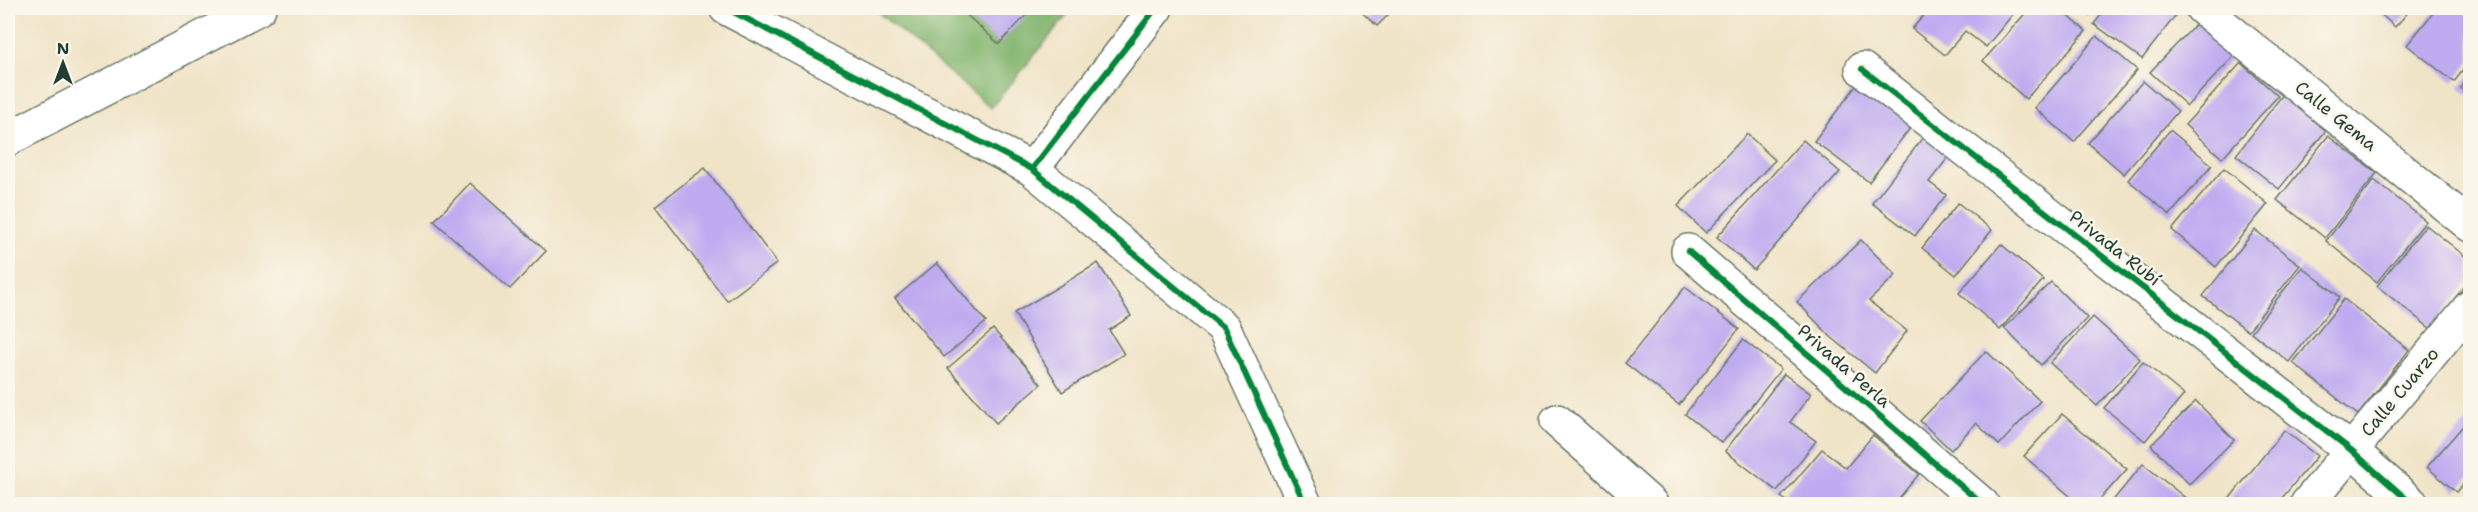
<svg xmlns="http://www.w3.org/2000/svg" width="2478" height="512" viewBox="0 0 2478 512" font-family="'Shantell Sans',sans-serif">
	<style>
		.forest { fill: #84b66f; stroke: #527a52; stroke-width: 1.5 }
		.building { fill: #bfabf0 }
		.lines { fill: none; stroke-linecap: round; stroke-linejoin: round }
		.street-casing { stroke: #687767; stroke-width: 36 }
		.street { stroke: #fff; stroke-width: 33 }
		.cycleway-casing { stroke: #fbf7ec; stroke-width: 10 }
		.cycleway { stroke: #00873e; stroke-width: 6 }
		.labels { text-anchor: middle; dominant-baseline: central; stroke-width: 5; stroke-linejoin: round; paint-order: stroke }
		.street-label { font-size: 18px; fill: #1f3d34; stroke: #fbf7ec }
	</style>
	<rect width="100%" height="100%" fill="#fbf7ec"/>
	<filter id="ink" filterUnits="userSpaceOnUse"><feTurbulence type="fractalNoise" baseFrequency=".0167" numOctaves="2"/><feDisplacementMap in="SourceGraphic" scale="12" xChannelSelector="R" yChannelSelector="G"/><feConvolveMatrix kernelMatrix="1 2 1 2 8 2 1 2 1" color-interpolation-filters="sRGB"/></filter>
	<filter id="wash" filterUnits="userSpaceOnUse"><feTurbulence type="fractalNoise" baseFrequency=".008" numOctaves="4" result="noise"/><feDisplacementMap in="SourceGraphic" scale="24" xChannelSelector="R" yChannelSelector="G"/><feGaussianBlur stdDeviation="1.35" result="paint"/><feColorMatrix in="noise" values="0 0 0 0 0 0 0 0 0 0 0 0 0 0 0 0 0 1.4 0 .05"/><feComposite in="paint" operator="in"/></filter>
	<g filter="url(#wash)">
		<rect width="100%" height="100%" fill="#f0e4c7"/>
		<polygon class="forest" points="873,8 1073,8 991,108"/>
		<g id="blocks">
			<g class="building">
				<polygon points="959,8 1033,8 999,44"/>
				<polygon points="1357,8 1395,8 1377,26"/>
				<polygon points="1930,8 2018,8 1986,47 1965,31 1945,55 1912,29"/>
				<polygon points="2030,8 2059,8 2086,31 2026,99 1983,61"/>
				<polygon points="2079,8 2094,8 2089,15"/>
				<polygon points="2106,8 2174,8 2179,11 2142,59 2094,24"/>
				<polygon points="2374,8 2412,8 2395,27"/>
				<polygon points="2437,8 2462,8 2470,14 2470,61 2454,82 2407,45"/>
				<polygon points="2200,20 2236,54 2187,106 2150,72"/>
				<polygon points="2097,36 2137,70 2074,142 2035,108"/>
				<polygon points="2241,63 2278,96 2222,158 2185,125"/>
				<polygon points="2470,74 2470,97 2460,88"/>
				<polygon points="1862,78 1917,119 1869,182 1814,141"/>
				<polygon points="2143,81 2178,111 2124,174 2088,143"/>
				<polygon points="2284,93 2328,128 2279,189 2236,155"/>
				<polygon points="1929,130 1954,150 1929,182 1946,195 1915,236 1872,203"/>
				<polygon points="2170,130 2212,165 2170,215 2128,180"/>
				<polygon points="1747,134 1775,160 1706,233 1678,206"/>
				<polygon points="2328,136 2377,173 2325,238 2277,200"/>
				<polygon points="1803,140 1840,172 1754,270 1717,237"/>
				<polygon points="705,168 777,263 727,301 655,206"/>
				<polygon points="2224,168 2268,204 2216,267 2172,230"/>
				<polygon points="2374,180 2426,221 2377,282 2326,241"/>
				<polygon points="470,183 546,251 510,289 434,221"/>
				<polygon points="1958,203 1992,230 1956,275 1922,248"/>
				<polygon points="2426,225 2470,260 2470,279 2431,329 2377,286"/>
				<polygon points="2255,230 2300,265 2248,331 2203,296"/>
				<polygon points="1861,240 1896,275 1869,301 1907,331 1875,373 1831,337 1797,302"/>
				<polygon points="2001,244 2043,280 2000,330 1959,293"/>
				<polygon points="937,263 986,322 944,357 895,298"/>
				<polygon points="1098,263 1131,316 1109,330 1124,354 1062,392 1014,313"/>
				<polygon points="2302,267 2340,297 2289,362 2251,332"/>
				<polygon points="2051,282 2087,318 2041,365 2004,328"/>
				<polygon points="1685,287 1739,329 1679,405 1625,363"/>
				<polygon points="2344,299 2409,350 2358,415 2293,363"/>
				<polygon points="2093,317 2140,359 2097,406 2050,363"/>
				<polygon points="993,329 1041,384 996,423 948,368"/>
				<polygon points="1743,340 1781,369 1722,443 1685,414"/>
				<polygon points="1986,351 2040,401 1999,445 1976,423 1951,450 1920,421"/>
				<polygon points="2143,362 2184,395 2145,441 2104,408"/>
				<polygon points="1784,374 1811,394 1790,422 1816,441 1777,491 1725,451"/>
				<polygon points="2196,401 2234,440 2189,484 2151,445"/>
				<polygon points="2062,414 2127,469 2096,504 2079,504 2024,456"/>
				<polygon points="2470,418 2470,476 2456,492 2427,467"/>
				<polygon points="2284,430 2317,456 2277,504 2237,504 2230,498"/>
				<polygon points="1873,435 1919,474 1894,504 1791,504 1781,497 1822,449 1846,468"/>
				<polygon points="2143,464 2193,504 2110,504"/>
			</g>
		</g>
	</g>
	<g filter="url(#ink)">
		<use href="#blocks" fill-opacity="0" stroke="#687767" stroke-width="1.5"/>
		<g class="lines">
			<defs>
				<g id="street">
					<polyline points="726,8 1032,169 1156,8"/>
					<polyline points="2202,8 2470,225"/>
					<polyline points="1862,69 2351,450 2412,504"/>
					<polyline points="8,139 259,8"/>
					<polyline points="1032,169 1224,328 1305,504"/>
					<polyline points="1688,251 1982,504"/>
					<polyline points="1557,421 1651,504"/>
					<polyline points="2307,504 2470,307"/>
				</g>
			</defs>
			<use href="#street" class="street-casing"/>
			<use href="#street" class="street"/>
			<defs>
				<g id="cycleway">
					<polyline points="726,8 1032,169 1156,8"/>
					<polyline points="1862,69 2351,450 2412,504"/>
					<polyline points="1032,169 1224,328 1305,504"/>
					<polyline points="1688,251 1982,504"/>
				</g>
			</defs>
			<use href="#cycleway" class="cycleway-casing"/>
			<use href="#cycleway" class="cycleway"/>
		</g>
	</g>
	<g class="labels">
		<g class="street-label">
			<text transform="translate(2336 116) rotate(39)">Calle Gema</text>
			<text transform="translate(2115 248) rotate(38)">Privada Rubí</text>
			<text transform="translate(1844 366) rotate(41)">Privada Perla</text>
			<text transform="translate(2400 392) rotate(-50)">Calle Cuarzo</text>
		</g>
	</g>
	<rect width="2478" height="512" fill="none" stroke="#fbf7ec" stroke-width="30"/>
	<g transform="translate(63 63)" stroke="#fbf7ec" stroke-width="4.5" paint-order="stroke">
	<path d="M0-4.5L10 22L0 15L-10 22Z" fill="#1f3d34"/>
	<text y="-9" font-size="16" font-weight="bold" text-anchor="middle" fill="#1f3d34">N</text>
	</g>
</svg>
